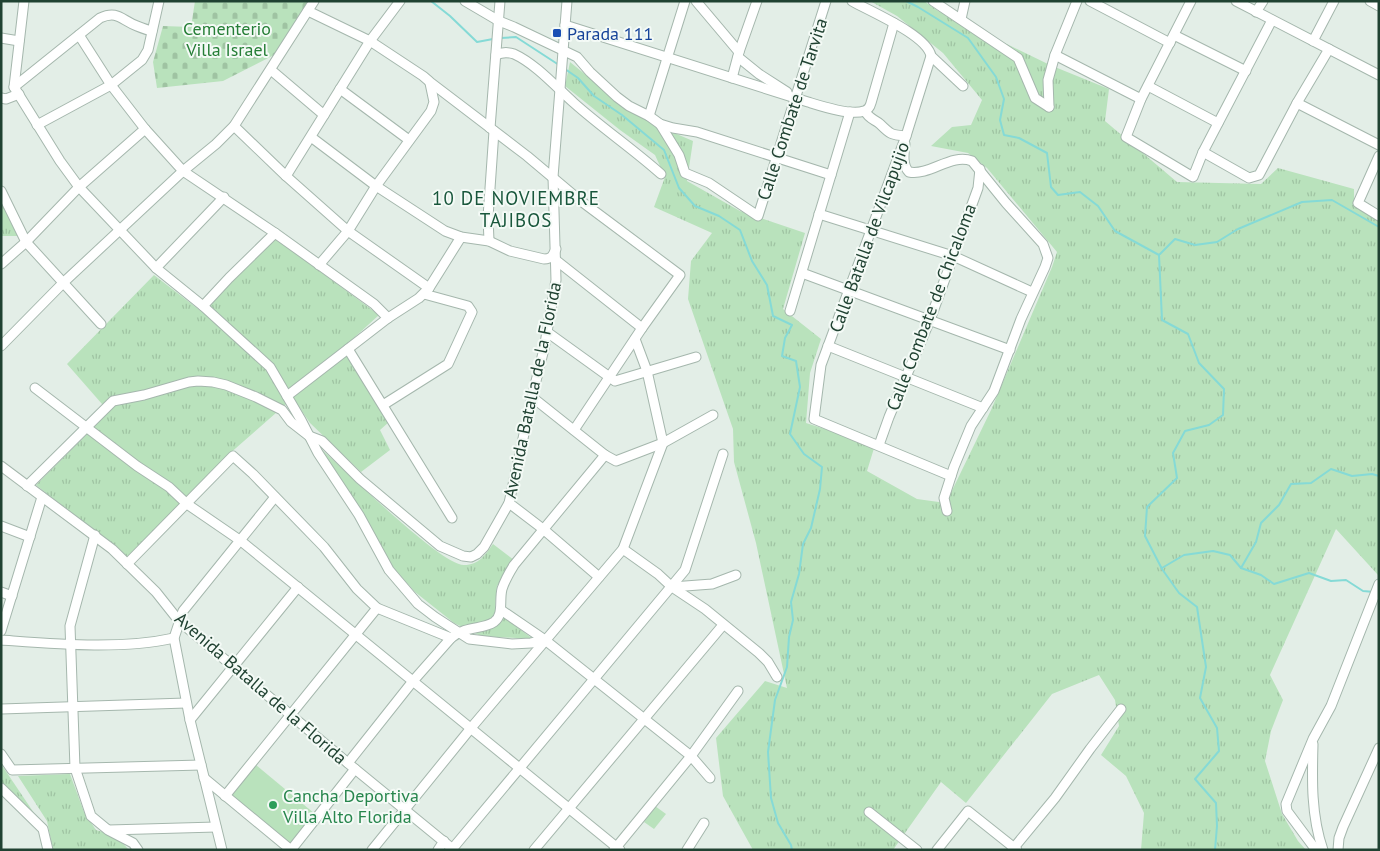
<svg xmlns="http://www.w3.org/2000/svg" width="1380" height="851" viewBox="0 0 1380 851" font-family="'PT Sans',sans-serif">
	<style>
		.grass { fill: url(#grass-tufts) }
		.cemetery { fill: url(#cemetery-stones) }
		.garden { fill: #b9e2bc }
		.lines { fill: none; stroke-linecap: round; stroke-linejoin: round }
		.stream { stroke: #85dad6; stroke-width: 2 }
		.minor-casing { stroke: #a5b7ad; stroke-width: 11 }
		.minor { stroke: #fff; stroke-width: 9 }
		.transit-dot { fill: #1a4fb4; stroke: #f4faf6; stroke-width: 2 }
		.leisure-dot { fill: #2e9e5b; stroke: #f4faf6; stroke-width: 2 }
		.labels { text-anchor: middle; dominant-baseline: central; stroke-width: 4; stroke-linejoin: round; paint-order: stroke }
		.park-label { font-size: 18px; fill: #257e36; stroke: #f4faf6 }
		.transit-label { font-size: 18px; fill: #164399; stroke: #f4faf6; text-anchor: start }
		.street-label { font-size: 18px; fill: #204232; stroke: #f4faf6 }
		.leisure-label { font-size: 18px; fill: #27864d; stroke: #f4faf6; text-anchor: start }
		.neighbourhood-label { font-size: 19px; letter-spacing: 1px; fill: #19573c; stroke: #f4faf6 }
	</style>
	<defs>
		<pattern id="grass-tufts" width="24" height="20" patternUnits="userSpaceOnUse" patternTransform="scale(1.25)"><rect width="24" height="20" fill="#b9e2bc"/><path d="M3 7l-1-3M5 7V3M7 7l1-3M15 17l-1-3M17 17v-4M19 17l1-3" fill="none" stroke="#9fc3a2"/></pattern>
		<pattern id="cemetery-stones" width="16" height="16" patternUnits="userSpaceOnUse" patternTransform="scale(1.25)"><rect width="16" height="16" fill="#b9e2bc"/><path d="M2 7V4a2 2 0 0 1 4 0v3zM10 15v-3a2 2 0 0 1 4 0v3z" fill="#9fc3a2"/></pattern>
	</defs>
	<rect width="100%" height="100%" fill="#e3eee7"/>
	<g class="grass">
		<polygon points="870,1 924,1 938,11 1050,65 1109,89 1105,121 1177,182 1261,184 1278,168 1354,189 1354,204 1379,218 1379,572 1378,575 1336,529 1270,675 1283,700 1271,731 1265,761 1282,814 1298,841 1306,850 1141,850 1144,813 1126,776 1101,755 1119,726 1115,700 1099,675 1052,694 966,803 941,782 893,850 753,850 723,796 716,738 765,681 787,688 756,543 734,462 733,429 688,299 691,261 712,233 654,207 665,177 655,155 620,130 565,86 570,62 619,102 651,123 693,141 687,181 740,211 805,233 783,309 821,339 810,373 806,423 875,445 867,471 917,499 946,503 991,410 1052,267 1057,252 987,168 968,153 931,146 952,127 971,125 982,100 943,53 897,16"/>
		<polygon points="1,197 21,236 1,236"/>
		<polygon points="275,238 379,315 345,346 389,422 380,430 390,450 361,472 310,423 293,398 228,455 127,557 36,485 109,412 67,364 154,275 202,312"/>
		<path d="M319,447C342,467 440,565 464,565C479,565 485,555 493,544L514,560L497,586L495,606L506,619L533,639L481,636L454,623L415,592L391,565Z"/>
		<polygon points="1,764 34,813 1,783"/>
		<polygon points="70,774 84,812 96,830 116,836 129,850 53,850 47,821 18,776"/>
	</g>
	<polygon class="cemetery" points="195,1 308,1 278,53 223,81 157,88 153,62 163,26 191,27"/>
	<g class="garden">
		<polygon points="256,765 315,814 290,844 231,796"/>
		<polygon points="655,806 666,814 654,829 644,822"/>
	</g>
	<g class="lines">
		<g class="stream">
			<polyline points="431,1 450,16 477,42 493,39"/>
			<polyline points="906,1 918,7 968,38 996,77 1004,99 1000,120 1004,135 1019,138 1047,153 1051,187 1058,195 1080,192 1098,206 1115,231 1159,255 1162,320 1188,334 1199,363 1224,389 1223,415 1209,425 1185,431 1173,453 1177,478 1147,507 1145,536 1162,569 1179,593 1197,607 1206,667 1200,698 1217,728 1219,751 1195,779 1216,803 1217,826 1215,850"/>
			<polyline points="501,38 516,37 559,65"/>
			<polyline points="565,69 578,78 594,96 622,115 664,150 679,188 695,206 719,216 740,230 752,261 767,285 773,316 792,325 785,338 782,356 796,361 800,387 790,434 804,454 822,467 820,489 811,528 803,544 799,574 791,602 793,620 789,637 787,667 775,700 768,752 771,798 778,823 791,845 792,850"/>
			<polyline points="1160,254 1175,239 1195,245 1217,242 1238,229 1302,202 1332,200 1379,227"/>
			<polyline points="1162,568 1184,555 1213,551 1230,555 1241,568 1261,575 1274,584 1309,573 1331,581 1346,580 1363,591 1374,592"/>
			<polyline points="1241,568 1256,542 1261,523 1279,505 1291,484 1311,483 1331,469 1352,476 1372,474 1379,476"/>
		</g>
		<defs>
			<g id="minor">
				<polyline points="24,1 14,87 60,161 79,187 156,268 203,306 270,367 301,420 318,453 359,515 389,570 418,604 435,617 469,639 512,644 531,643 545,640"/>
				<polyline points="465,1 499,21 514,27 577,57 590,72 617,97 629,106 649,116 660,124 673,128 697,132 831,175"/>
				<polyline points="696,1 739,52"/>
				<path d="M852,1C871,12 927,35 931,56L963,86"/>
				<polyline points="933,1 1018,58 1035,98 1049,107"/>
				<polyline points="1090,1 1170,43"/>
				<polyline points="1191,1 1141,99 1126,137 1193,177 1203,152 1272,20"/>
				<polyline points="1236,1 1379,75"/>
				<polyline points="1370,1 1379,6"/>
				<polyline points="308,11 370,41 423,76 430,82 527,156 577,198 680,275 642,328 574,430"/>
				<polyline points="1256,12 1263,1"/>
				<polyline points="961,19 965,1"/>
				<path d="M565,25L808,102C821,106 851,116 864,111C868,110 870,107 871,103L894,23"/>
				<polyline points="79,35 111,85 145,129 183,171 275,233 374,304 388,318"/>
				<polyline points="1174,35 1246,71"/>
				<polyline points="1,38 19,41"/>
				<polyline points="1313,41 1334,1"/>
				<path d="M496,55C502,52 508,52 514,54C536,64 557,88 574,103C602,128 633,149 661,174"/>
				<polyline points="1055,55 1141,99"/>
				<polyline points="931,56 906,136 821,365 814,419 951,476"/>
				<polyline points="738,57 759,74 787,92"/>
				<polyline points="271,70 324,115"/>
				<polyline points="732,78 739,52 757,1"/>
				<polyline points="1148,86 1218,123"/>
				<path d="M14,87L100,18C118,10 121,20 137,26C142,28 147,30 152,31"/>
				<polyline points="340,89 409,140"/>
				<polyline points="1,98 6,99 19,94"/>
				<polyline points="1297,103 1379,145"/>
				<polyline points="1049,107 1048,80 1055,55 1077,1"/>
				<path d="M865,111C869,119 874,119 880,124C890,134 891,135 906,136"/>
				<polyline points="649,116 685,1"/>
				<polyline points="660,124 679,155 685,173 709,183 758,216 826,1"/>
				<polyline points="37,125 111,85 142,60 148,50 159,1"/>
				<polyline points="234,126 286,176 348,231 429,288"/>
				<polyline points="490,128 500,1"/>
				<path d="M311,137L376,186L445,231L461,237L489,241L510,251L544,259C552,259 553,255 556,249"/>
				<path d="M905,144C904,153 902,165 909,172C930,176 951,153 972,161L1006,203L1043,244L1048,258L1045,267L1021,319L994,391L971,426L954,467L944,498L947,511"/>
				<polyline points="1203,152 1249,178 1259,175 1297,103 1329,49"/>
				<polyline points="1379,156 1358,203 1379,216"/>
				<polyline points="286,176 370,41 400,1"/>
				<polyline points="1,191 26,242 101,324"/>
				<polyline points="819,214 953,256 1032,292"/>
				<polyline points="489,241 488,217 494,131"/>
				<polyline points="557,261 642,328"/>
				<polyline points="1,264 26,242 79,187 145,129"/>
				<polyline points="319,265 348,231 376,186 431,111 434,102 430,83"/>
				<polyline points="156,268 224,197"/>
				<polyline points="802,273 1010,350"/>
				<polyline points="203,306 229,278 275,233"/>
				<polyline points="790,311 850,112"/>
				<polyline points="547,332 615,381 696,357"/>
				<polyline points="1,346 64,282 183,171 216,144 234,126 314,1"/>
				<polyline points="828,346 983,408"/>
				<polyline points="348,349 452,518"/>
				<polyline points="35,388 137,466 169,487 187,504 241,541 620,850"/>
				<polyline points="287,396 388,318 419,298 429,288 461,237"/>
				<polyline points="532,397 605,455 616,461 663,443 713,415"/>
				<polyline points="383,405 448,364 472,312 468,306 424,294"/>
				<polyline points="879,445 889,417 930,320 978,188 980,169"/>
				<polyline points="1,466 112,549 156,592 179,621 355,769 454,850"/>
				<polyline points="27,486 113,401 144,395 189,382 198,381 213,382 226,385 256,397 282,410 291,422 309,436 322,441 360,479 440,546 463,556 471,557 477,554 484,547 509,503 532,397 544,349 556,280 553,177 567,1"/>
				<polyline points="509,503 543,529 599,577"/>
				<polyline points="1,526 30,537"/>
				<polyline points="95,535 70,626 75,768 91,816 108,830 133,843 138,850"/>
				<polyline points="623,549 658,574 672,587 705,609 759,653 768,662 777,677"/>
				<polyline points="127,564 233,456 253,474 324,547 357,589 377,608 451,638"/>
				<polyline points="672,587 712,584 736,575"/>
				<polyline points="1,592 12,596"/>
				<polyline points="501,610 545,640 691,756 710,778"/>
				<polyline points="1,631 42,497"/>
				<path d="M1,640C56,644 120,650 174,638"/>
				<polyline points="1,709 186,703"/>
				<polyline points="190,720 298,587"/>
				<path d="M1313,744C1312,779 1311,816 1323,850"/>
				<polyline points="1,754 12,770 201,765"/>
				<path d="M348,763L413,681L451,638C467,625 482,630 494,622C504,615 499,600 502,589C505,580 509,573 514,565L605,455"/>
				<polyline points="204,778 291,850 355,769"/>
				<polyline points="1,788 43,829 48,850"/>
				<polyline points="225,796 377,608"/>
				<polyline points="869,812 917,850"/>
				<polyline points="109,830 216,827"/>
				<polyline points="453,848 685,570 723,454"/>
				<polyline points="222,850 190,720 174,638 183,611 275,497"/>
				<polyline points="372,850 471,728 623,549 663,443 647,371 635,339"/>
				<polyline points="438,850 444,841"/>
				<polyline points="534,850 723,625"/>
				<polyline points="614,850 691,756 738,691"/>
				<polyline points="687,850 704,823"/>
				<polyline points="937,850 968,811 1017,850"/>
				<polyline points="1012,850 1055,798 1090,749 1121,709"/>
				<polyline points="1316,850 1287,811 1286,804 1313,739 1331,706 1379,584"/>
				<polyline points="1338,850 1339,838 1343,827 1379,748"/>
			</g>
		</defs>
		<use href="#minor" class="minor-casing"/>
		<use href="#minor" class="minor"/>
	</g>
	<rect class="transit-dot" x="552" y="28" width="10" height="10" rx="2.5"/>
	<circle class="leisure-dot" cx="273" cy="805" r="5"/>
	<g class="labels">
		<g class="park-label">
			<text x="227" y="28">Cementerio<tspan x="227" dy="21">Villa Israel</tspan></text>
		</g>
		<g class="transit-label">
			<text x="567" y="33">Parada 111</text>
		</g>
		<g class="street-label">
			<text transform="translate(792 109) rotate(-72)">Calle Combate de Tarvita</text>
			<text transform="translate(869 237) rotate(-70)">Calle Batalla de Vilcapujio</text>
			<text transform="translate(931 307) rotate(-69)">Calle Combate de Chicaloma</text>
			<text transform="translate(532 390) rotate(-78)">Avenida Batalla de la Florida</text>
			<text transform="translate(261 688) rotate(41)">Avenida Batalla de la Florida</text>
		</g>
		<g class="leisure-label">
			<text x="283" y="795">Cancha Deportiva<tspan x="283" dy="21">Villa Alto Florida</tspan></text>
		</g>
		<g class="neighbourhood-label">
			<text x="516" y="198">10 DE NOVIEMBRE<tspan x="516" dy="22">TAJIBOS</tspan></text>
		</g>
	</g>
	<rect width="1380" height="851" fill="none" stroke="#204232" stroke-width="5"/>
</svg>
